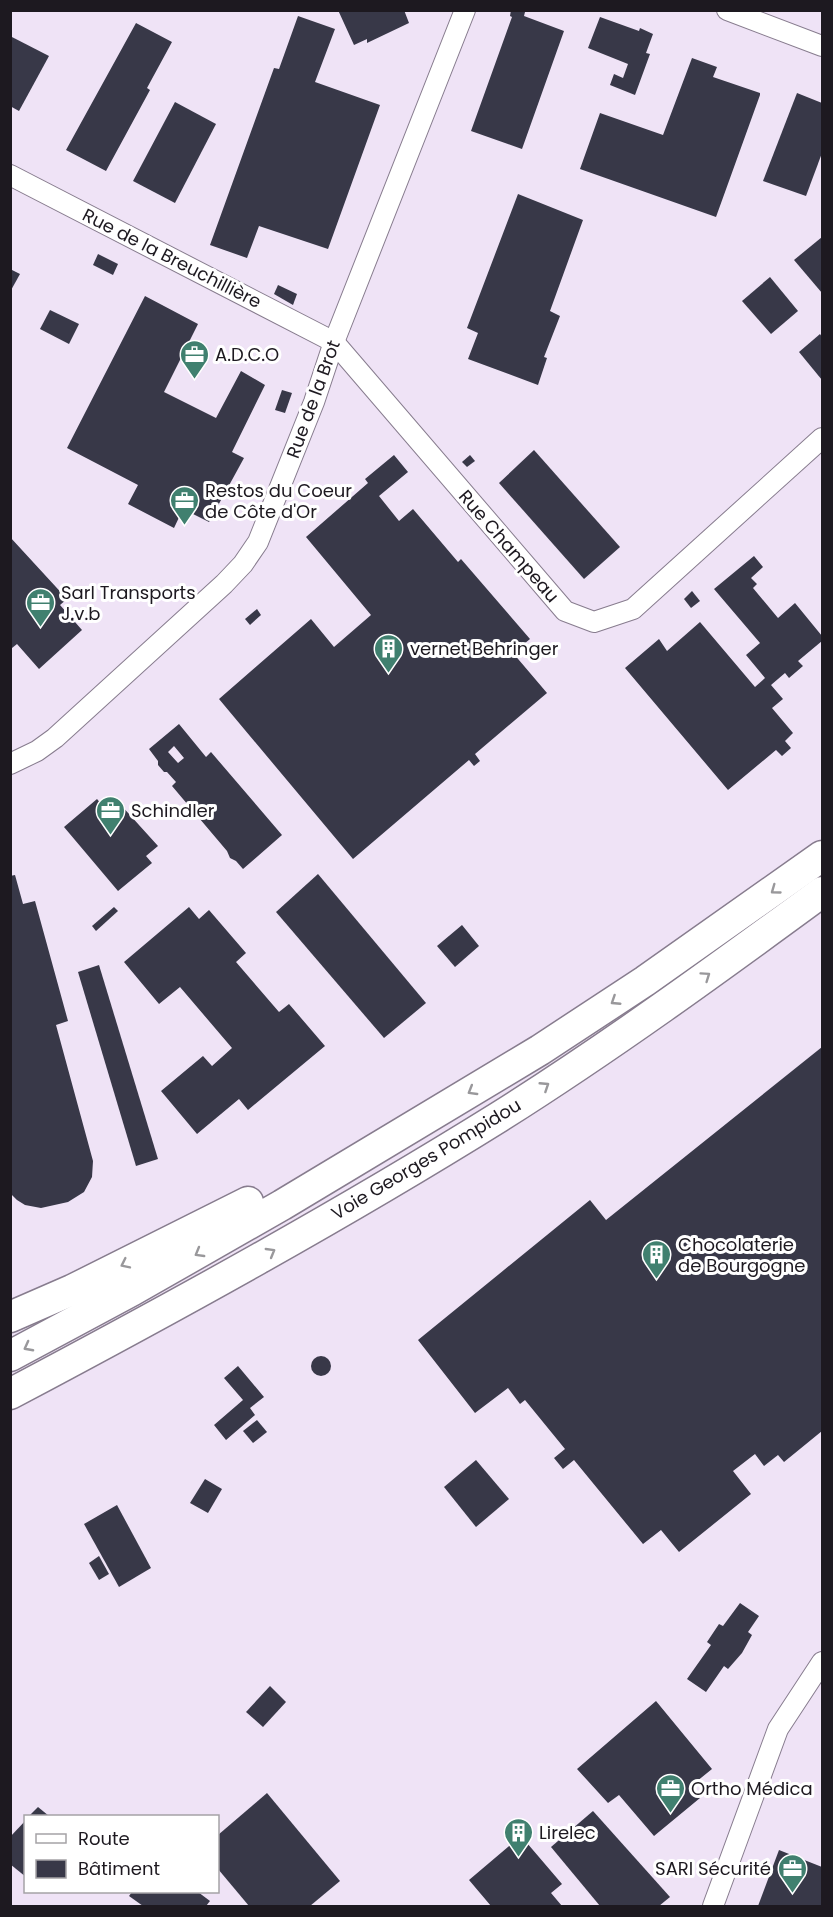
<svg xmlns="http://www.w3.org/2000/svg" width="833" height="1917" viewBox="0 0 833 1917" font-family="Poppins,sans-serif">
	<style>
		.building { fill: #383848; fill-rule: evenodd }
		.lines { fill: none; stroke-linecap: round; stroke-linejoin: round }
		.minor-casing { stroke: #877c8e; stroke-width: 22 }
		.highway-casing { stroke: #877c8e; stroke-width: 33 }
		.minor { stroke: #fff; stroke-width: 20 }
		.highway { stroke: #fff; stroke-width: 30 }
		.oneway { stroke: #99989b }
		.labels { text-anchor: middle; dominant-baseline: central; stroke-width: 6; stroke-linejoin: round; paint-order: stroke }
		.street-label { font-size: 18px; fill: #1d1920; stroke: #fff }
		.poi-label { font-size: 18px; fill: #1d1920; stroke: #fff; text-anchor: start }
	</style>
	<rect width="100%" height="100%" fill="#efe3f6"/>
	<g class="building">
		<polygon points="338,10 404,10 409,23 367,43 367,39 354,45"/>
		<polygon points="511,10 525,12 524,16 564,31 522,149 471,131 512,17 510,16"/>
		<polygon points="298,16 335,29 315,82 380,105 328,249 259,226 247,258 210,245 274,68 279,69"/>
		<polygon points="600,17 639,31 640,28 653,34 646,53 650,54 635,95 610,85 614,74 623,78 628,64 588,48"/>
		<polygon points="136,23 172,42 147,88 150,90 106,171 66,150"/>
		<polygon points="10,36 49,56 19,111 10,106"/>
		<polygon points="692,58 717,67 713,77 760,93 760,95 716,217 580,169 600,113 663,135"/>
		<polygon points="797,93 822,103 822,153 806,196 763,181"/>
		<polygon points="175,102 216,124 175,203 133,181"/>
		<polygon points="518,194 583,220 550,311 560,316 544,357 547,358 538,385 468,359 478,333 467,328"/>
		<polygon points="822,237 822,293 794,260"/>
		<polygon points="98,254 118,264 113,275 93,265"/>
		<polygon points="10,269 20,274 10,292"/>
		<polygon points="770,277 798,311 771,334 742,301"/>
		<polygon points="278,285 297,294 293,305 274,294"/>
		<polygon points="145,296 198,324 164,392 216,418 241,371 265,385 232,452 244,458 209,522 183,509 174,528 128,504 138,485 67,448"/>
		<polygon points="50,310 79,324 69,344 40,329"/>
		<polygon points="820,334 822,337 822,380 799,352"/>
		<polygon points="282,390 292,393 285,413 275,410"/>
		<polygon points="534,450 620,547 584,579 499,483"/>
		<polygon points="394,455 408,472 379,496 399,521 413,509 458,562 461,559 530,639 513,653 547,693 475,754 480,761 474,766 469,760 353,859 219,699 311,619 334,647 371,615 306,537 368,483 365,479"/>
		<polygon points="470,455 475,461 467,467 462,462"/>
		<polygon points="10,537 67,599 60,605 82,630 39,669 17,644 12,648 10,646"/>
		<polygon points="754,556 763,567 751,578 757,584 753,588 778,618 795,603 822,636 822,641 798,661 803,666 789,678 785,673 771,685 783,699 772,708 793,733 785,741 791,748 782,756 776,750 728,790 625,668 659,639 667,651 700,622 755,687 765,678 746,655 760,643 714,589"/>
		<polygon points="692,591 700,601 691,608 684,599"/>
		<polygon points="257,609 261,615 250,625 245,619"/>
		<path d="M179,724L206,757L211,752L282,835L243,869L236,861L230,858L227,851L172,786L176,782L167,772H164L158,765V761L149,749ZM174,746L184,758L178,763L168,752Z"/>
		<polygon points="97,799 103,806 113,810 120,804 158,846 146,856 152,863 118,891 64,827"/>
		<polygon points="318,874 426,1003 384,1038 276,912"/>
		<polygon points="15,875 23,904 35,901 68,1021 56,1025 93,1161 92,1177 84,1192 68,1202 41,1208 25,1205 17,1200 10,1193 10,876"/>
		<polygon points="114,907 118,911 96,931 92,926"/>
		<polygon points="189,907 199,919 209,910 246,953 236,962 279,1012 289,1004 325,1046 248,1110 239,1099 197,1134 161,1091 203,1056 212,1066 232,1048 180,987 159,1004 124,962"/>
		<polygon points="462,925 479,946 455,967 437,946"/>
		<polygon points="99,965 158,1159 136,1166 78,972"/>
		<polygon points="822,1047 822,1431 784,1462 778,1455 764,1466 755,1454 733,1471 751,1494 679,1552 661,1530 643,1544 574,1460 563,1469 554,1458 565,1449 525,1400 520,1404 508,1388 475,1413 418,1340 590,1200 606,1220"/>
		<circle cx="321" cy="1366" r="10"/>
		<polygon points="238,1366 264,1397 250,1408 255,1415 226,1440 214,1425 243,1400 224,1378"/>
		<polygon points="257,1420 267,1432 253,1443 243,1431"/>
		<polygon points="476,1460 509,1499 476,1527 444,1487"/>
		<polygon points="205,1479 222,1489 208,1513 190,1503"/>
		<polygon points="117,1505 151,1568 119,1587 84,1524"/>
		<polygon points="99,1556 109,1574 99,1580 89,1563"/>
		<polygon points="740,1603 759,1616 748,1632 752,1635 742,1653 728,1669 724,1666 706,1692 687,1679 711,1645 707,1642 719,1624 723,1626"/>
		<polygon points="270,1686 286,1702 263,1727 246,1712"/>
		<polygon points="656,1701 712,1769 691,1786 700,1798 654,1836 619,1795 608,1803 577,1769"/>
		<polygon points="267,1793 340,1881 310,1906 249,1906 218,1869 218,1835"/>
		<polygon points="38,1807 49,1816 29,1816"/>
		<polygon points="593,1811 670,1897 659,1906 600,1906 551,1847"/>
		<polygon points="26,1820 26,1877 10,1864 10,1837"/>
		<polygon points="521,1836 562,1884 551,1893 562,1906 491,1906 469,1880"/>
		<polygon points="779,1850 822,1867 822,1906 758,1906"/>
		<polygon points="132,1892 198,1892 210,1901 206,1906 143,1906 129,1896"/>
	</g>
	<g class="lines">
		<defs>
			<g id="minor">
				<polyline points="727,10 822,46"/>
				<polyline points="10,175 334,342 565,611 594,622 633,609 822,438"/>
				<polyline points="10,764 37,751 55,738 224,584 243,564 258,542 314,402 334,342 465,10"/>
				<polyline points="713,1906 778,1729 822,1662"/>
			</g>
			<g id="highway">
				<polyline points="10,1317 72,1290 248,1202"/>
				<polyline points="10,1356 133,1290 282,1205 540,1050 645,981 822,856"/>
				<path d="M10,1394C176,1306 340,1216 499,1117C610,1047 717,969 822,892"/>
			</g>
		</defs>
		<use href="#minor" class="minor-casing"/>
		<use href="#highway" class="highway-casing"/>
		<use href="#minor" class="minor"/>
		<use href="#highway" class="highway"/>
	</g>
	<defs><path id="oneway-chevron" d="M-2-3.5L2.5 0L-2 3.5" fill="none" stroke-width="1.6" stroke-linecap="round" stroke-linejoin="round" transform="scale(1.5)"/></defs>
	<g class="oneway">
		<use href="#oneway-chevron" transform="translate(775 890) rotate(144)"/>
		<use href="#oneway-chevron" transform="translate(706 976) rotate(-35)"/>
		<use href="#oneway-chevron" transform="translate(615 1001) rotate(147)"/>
		<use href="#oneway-chevron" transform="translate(545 1086) rotate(-33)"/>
		<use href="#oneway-chevron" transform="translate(472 1091) rotate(149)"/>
		<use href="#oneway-chevron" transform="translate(271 1252) rotate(-30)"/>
		<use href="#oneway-chevron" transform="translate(199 1253) rotate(150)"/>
		<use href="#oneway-chevron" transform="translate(125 1264) rotate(154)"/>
		<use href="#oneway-chevron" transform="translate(28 1347) rotate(152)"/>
	</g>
	<defs>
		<symbol id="office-pin" viewBox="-11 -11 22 30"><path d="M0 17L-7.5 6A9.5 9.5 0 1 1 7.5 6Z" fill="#40806f" stroke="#fff"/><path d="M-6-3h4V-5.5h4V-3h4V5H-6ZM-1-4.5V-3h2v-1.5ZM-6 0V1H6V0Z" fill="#fff"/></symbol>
		<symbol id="building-pin" viewBox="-11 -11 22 30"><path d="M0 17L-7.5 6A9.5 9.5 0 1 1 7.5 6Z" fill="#40806f" stroke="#fff"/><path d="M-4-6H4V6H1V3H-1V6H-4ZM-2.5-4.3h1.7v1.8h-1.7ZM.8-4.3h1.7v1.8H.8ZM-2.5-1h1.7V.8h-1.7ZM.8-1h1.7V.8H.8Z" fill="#fff"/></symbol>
	</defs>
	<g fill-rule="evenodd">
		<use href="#office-pin" x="178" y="338" width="33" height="45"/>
		<use href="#office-pin" x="168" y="484" width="33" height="45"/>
		<use href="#office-pin" x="24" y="586" width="33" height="45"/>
		<use href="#building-pin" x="372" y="632" width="33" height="45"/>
		<use href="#office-pin" x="94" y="794" width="33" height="45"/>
		<use href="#building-pin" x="640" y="1238" width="33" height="45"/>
		<use href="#office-pin" x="654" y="1772" width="33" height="45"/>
		<use href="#building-pin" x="502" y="1816" width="33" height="45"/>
		<use href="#office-pin" x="776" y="1852" width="33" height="45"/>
	</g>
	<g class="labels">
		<g class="street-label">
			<text transform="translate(172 258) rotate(27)">Rue de la Breuchillière</text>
			<text transform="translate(313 399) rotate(-70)">Rue de la Brot</text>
			<text transform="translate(509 546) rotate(49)">Rue Champeau</text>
			<text transform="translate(426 1159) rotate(-31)">Voie Georges Pompidou</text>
		</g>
		<g class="poi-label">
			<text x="215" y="354">A.D.C.O</text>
			<text x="205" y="490">Restos du Coeur<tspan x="205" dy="21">de Côte d'Or</tspan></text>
			<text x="61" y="592">Sarl Transports<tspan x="61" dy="21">J.v.b</tspan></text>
			<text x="410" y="648">vernet Behringer</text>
			<text x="131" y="810">Schindler</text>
			<text x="678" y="1244">Chocolaterie<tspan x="678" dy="21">de Bourgogne</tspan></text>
			<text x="691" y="1788">Ortho Médica</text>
			<text x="539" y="1832">Lirelec</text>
			<text x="771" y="1868" text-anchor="end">SARI Sécurité</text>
		</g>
	</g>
	<rect width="833" height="1917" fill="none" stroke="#1d1920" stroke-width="24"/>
	<rect x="24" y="1815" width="195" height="78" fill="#ffffff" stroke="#a5a3a6" stroke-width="1.5"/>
	<rect x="36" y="1834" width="30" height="9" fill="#ffffff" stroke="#a5a3a6" stroke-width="1.5"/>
	<text x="78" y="1845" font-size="18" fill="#1d1920">Route</text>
	<rect x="36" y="1860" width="30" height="18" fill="#383848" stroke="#a5a3a6" stroke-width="1.5"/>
	<text x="78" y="1875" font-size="18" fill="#1d1920">Bâtiment</text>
</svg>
